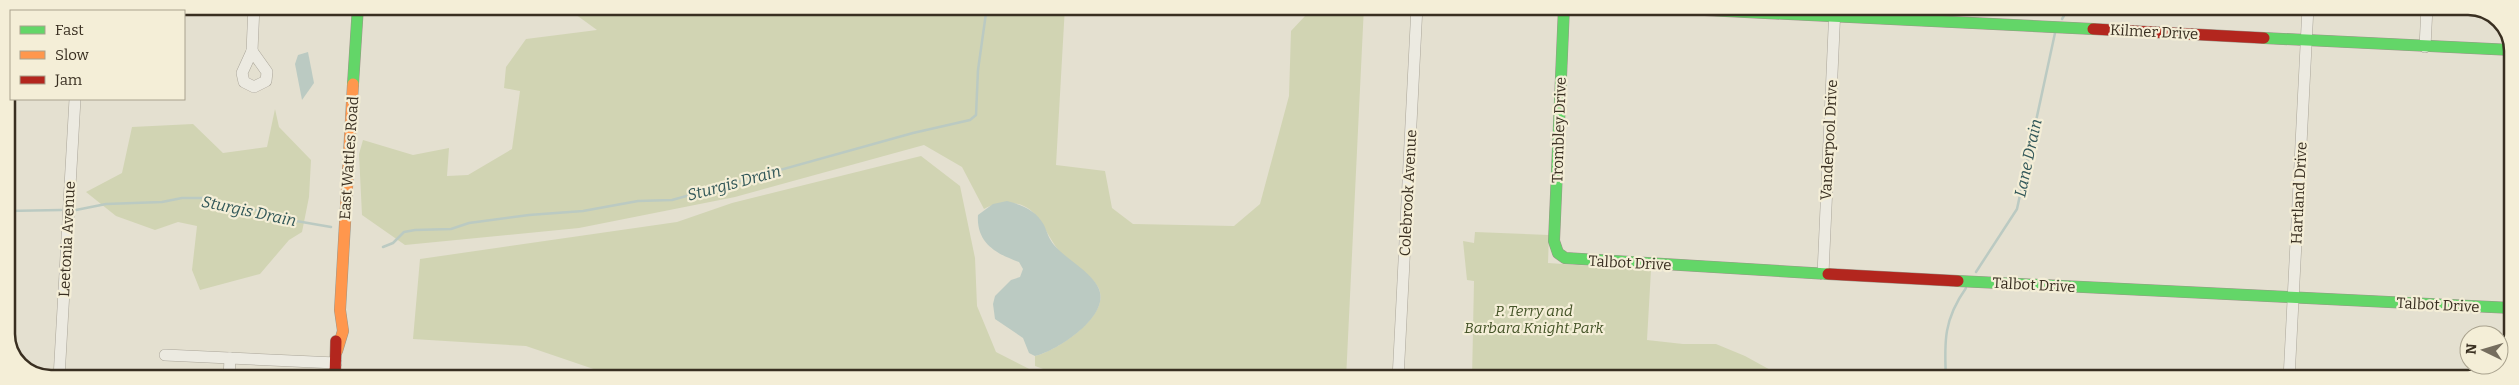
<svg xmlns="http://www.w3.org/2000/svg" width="2519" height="385" viewBox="0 0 2519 385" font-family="Bitter,serif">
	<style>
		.green { fill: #d1d4b3 }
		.water { fill: #bbcac2 }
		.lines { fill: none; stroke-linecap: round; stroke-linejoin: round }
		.stream { stroke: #bbcac2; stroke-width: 2.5 }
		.street-casing { stroke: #aaa599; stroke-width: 12 }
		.fast-casing { stroke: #9a9588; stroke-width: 12 }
		.slow-casing { stroke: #9a9588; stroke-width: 12 }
		.jam-casing { stroke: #9a9588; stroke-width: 12 }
		.street { stroke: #eceae1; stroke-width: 11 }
		.fast { stroke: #63d668; stroke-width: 11 }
		.slow { stroke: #ff974d; stroke-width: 11 }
		.jam { stroke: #b3261e; stroke-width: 11 }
		.labels { text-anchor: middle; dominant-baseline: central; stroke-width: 4.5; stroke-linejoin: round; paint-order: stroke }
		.street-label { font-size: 15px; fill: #392f21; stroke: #f4eed7 }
		.park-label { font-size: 15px; font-style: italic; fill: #455428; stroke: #f4eed7 }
		.water-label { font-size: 16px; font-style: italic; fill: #315758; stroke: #f4eed7 }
		.rim { fill: none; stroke: #392f21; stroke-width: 2.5 }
	</style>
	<rect width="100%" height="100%" fill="#e4e0d0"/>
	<g class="green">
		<path d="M564,6H894L965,11V6H1065L1056,165L1105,171L1112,208L1133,224L1234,226L1260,204L1289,96L1291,31L1305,16L1347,6H1364L1346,379H1071L1035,366V356C1057,351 1113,314 1098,287C1090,273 1072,265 1061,253C1044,235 1040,203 1009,203C999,204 993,204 984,209L962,167L924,145L735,197L579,228L405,245L362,215L359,154L363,140L413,155L449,148L447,176L468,175L512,149L520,91L504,88L506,67L526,39L597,30Z"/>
		<polygon points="275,109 279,127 311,160 309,197 302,232 289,240 260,274 200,290 192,270 197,226 178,222 155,230 116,216 86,192 122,173 132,127 193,124 223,153 267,147"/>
		<polygon points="921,156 960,186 975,258 977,306 996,352 1049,379 678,378 673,376 671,378 620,378 526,346 413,339 420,259 677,222 732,203"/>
		<polygon points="1475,232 1549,235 1548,263 1651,270 1647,340 1683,344 1716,344 1745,356 1787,379 1472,379 1474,281 1467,280 1463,241 1474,243"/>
	</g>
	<g class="water">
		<polygon points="308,52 314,83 302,100 295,64 298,55"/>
		<path d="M1007,201C1022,205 1036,210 1044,225C1047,232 1049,239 1054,245C1066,259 1091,272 1098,287C1113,315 1057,351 1035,356L1029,353L1023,338L995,319L993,304L995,296L1011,280L1020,277L1023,269L1019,262C997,254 976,243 978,215L993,204Z"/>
	</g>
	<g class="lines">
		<g class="stream">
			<polyline points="2062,19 2069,7"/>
			<polyline points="76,210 106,204 162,202 182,198 203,198 228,206 261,211 273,217 331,227"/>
			<polyline points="6,211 61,210"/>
			<polyline points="383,247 393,243 404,232 415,230 451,229 469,223 529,215 583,211 638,201 672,200 913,133 970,120 976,115 978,70 987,6"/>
			<polyline points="1976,272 2017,209 2055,33"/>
			<path d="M1946,379C1944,341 1944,319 1966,288"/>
		</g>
		<defs>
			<g id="street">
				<polyline points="79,11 80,6"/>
				<polyline points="2425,47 2427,7"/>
				<polygon points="252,51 267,72 266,81 254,87 244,82 242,73"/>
				<polyline points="252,51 254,6"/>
				<polyline points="1823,274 1835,7"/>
				<polyline points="165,355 336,363"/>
				<polyline points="59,378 75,99"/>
				<polyline points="229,378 230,358"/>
				<polyline points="1398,379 1417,6"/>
				<polyline points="2289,379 2308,7"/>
			</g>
			<g id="fast">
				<polyline points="1564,7 1554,241 1558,253 1565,258 1828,274"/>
				<polyline points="1645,7 2093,29"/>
				<polyline points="2264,38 2512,50"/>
				<polyline points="353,84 358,6"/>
				<polyline points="1958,281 2512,308"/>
			</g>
			<polyline id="slow" points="337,351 343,331 340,310 353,84"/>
			<g id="jam">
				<polyline points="2093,29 2264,38"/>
				<polyline points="1828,274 1958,281"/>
				<polyline points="335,378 336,341"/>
			</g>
		</defs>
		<use href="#street" class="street-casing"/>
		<use href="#fast" class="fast-casing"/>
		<use href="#slow" class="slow-casing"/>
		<use href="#jam" class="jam-casing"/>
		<use href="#street" class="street"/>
		<use href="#fast" class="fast"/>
		<use href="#slow" class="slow"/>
		<use href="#jam" class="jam"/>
	</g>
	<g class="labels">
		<g class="street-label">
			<text transform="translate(2154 32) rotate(3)">Kilmer Drive</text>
			<text transform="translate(1559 130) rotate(-88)">Trombley Drive</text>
			<text transform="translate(1829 140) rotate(-87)">Vanderpool Drive</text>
			<text transform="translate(349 158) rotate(-86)">East Wattles Road</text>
			<text transform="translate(1408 193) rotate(-87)">Colebrook Avenue</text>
			<text transform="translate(2299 193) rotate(-87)">Hartland Drive</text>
			<text transform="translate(67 239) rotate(-87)">Leetonia Avenue</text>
			<text transform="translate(1630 263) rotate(3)">Talbot Drive</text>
			<text transform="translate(2034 285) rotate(3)">Talbot Drive</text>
			<text transform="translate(2438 305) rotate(3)">Talbot Drive</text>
		</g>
		<g class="park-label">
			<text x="1534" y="311">P. Terry and<tspan x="1534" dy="17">Barbara Knight Park</tspan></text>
		</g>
		<g class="water-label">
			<text transform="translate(2028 158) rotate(-78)">Lane Drain</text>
			<text transform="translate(734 183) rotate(-15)">Sturgis Drain</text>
			<text transform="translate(249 211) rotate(12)">Sturgis Drain</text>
		</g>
	</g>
	<path d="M0 0H2519V385H0ZM51 15H2468A36 36 0 0 1 2504 51V334A36 36 0 0 1 2468 370H51A36 36 0 0 1 15 334V51A36 36 0 0 1 51 15Z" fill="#f4eed7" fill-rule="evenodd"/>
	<path class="rim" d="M51 15H2468A36 36 0 0 1 2504 51V334A36 36 0 0 1 2468 370H51A36 36 0 0 1 15 334V51A36 36 0 0 1 51 15Z"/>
	<rect x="10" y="10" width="175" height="90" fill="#f4eed7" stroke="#a9a28e"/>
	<rect x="20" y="26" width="25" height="8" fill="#63d668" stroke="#a9a28e"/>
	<text x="55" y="35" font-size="15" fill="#392f21">Fast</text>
	<rect x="20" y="51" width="25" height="8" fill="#ff974d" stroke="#a9a28e"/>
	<text x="55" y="60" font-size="15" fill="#392f21">Slow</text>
	<rect x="20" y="76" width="25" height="8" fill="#b3261e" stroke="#a9a28e"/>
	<text x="55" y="85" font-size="15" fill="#392f21">Jam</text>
	<g transform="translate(2484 350) rotate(275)"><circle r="24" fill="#f4eed7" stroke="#a9a28e"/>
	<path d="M0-4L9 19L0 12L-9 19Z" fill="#756d5e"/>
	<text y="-8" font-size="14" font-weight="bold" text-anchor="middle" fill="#392f21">N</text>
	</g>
</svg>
